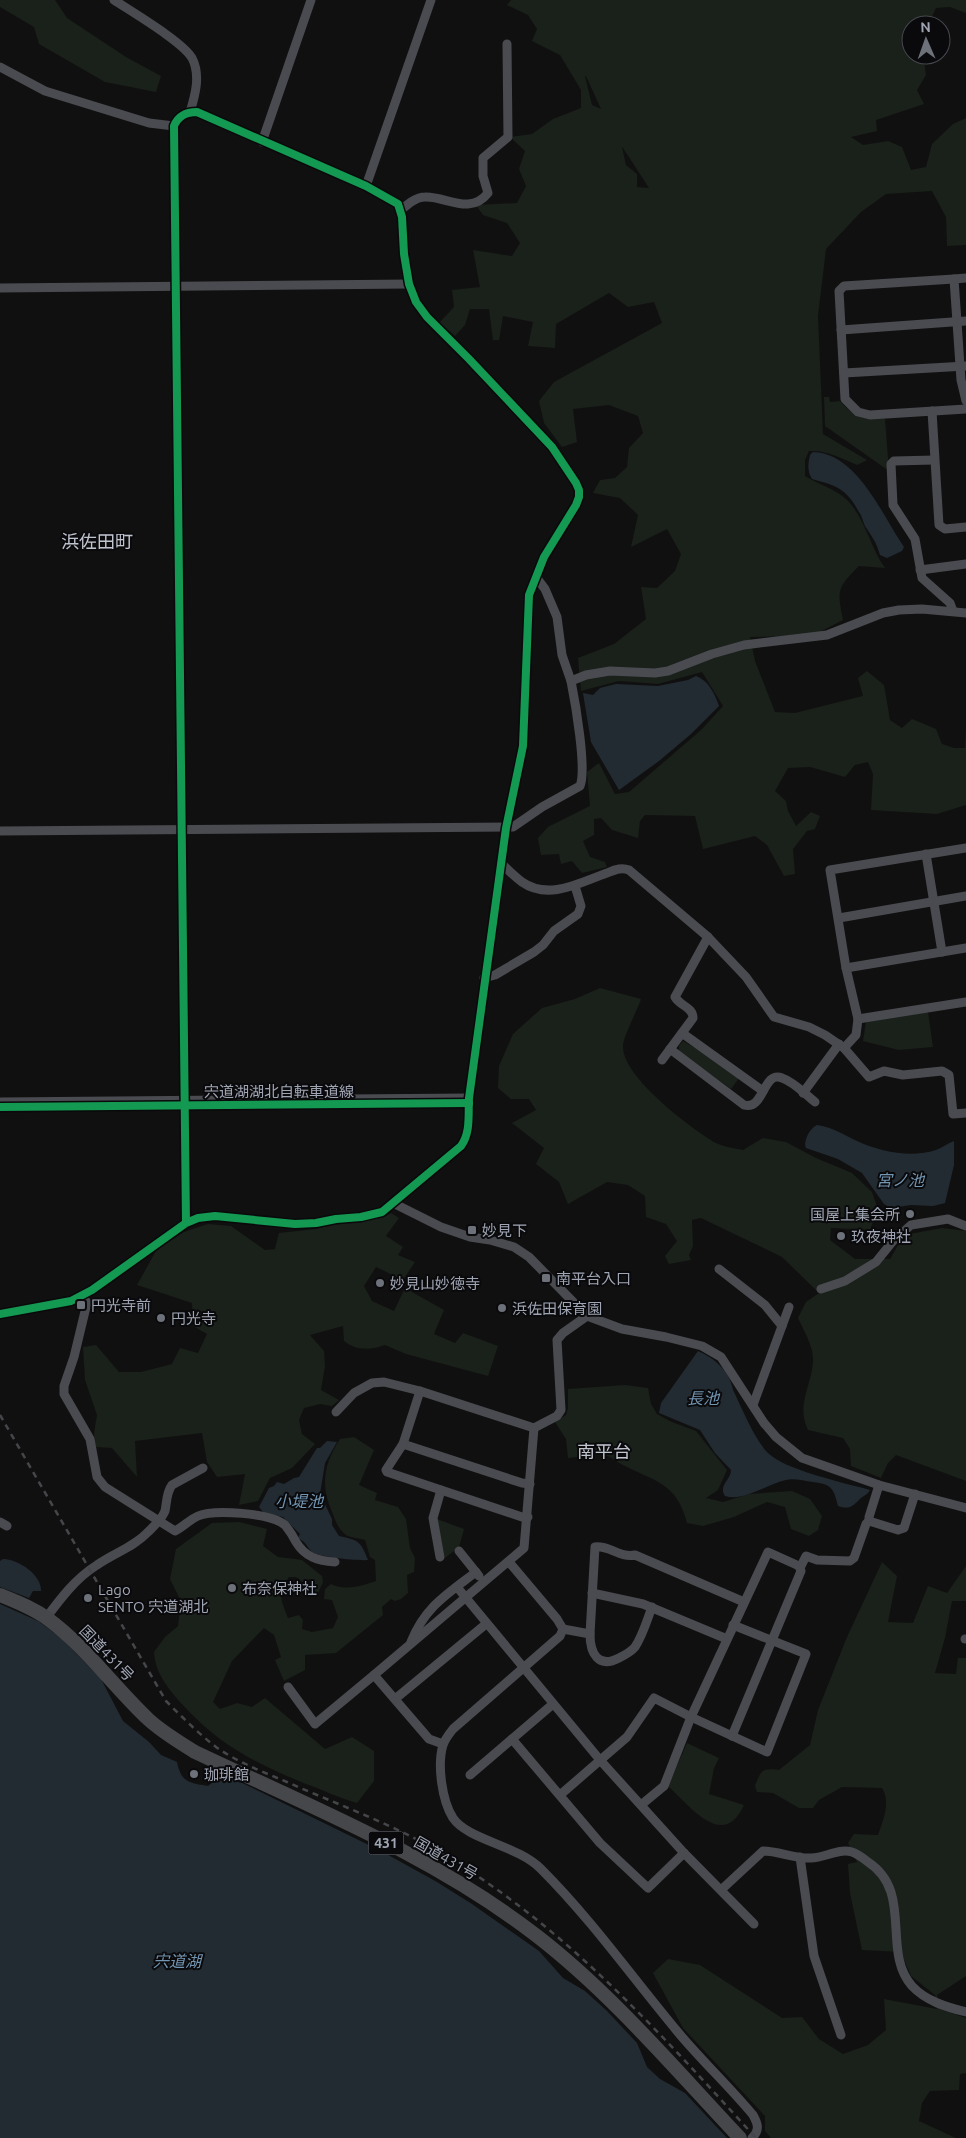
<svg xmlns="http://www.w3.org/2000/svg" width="966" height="2138" viewBox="0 0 966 2138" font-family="Ubuntu,'Noto Sans JP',sans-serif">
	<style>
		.green { fill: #1a201a; fill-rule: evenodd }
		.water { fill: #232b32 }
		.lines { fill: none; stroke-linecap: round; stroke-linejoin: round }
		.minor { stroke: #4a4b50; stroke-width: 9 }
		.highway { stroke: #46474b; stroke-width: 14 }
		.rail { stroke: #45464a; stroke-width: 2.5; stroke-dasharray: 6 5; stroke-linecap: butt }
		.cycleway-casing { stroke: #0a0a0c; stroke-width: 11 }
		.cycleway { stroke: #139951; stroke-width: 8 }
		.poi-dot { fill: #6d717a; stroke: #0a0a0c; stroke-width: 2 }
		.labels { text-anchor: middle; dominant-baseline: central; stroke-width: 4; stroke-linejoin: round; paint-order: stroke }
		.shield { fill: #0a0a0c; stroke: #727681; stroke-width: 1 }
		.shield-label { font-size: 14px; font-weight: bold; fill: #9fa5b3 }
		.street-label { font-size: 15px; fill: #9fa5b3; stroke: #0a0a0c }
		.poi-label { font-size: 15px; fill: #9fa5b3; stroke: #0a0a0c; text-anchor: start }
		.water-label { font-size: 16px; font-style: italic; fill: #7295b2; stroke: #0a0a0c }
		.quarter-label { font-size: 18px; fill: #c0c4cf; stroke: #0a0a0c }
	</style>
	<rect width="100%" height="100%" fill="#101010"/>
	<g class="green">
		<polygon points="0,0 55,0 67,18 126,57 161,76 156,92 105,82 39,44 34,27 0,7"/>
		<path d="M511,0H966V13L950,7L936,8L928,25H911V55H923L926,75L917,90L924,104L876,120L877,131L851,137L863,145L888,141L902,147L911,170L926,167L932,144L953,124L966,118V245L947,246L946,217L932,191L886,194L861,212L826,249L818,316L823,434L867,460L857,465C841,458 826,450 809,451L805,460V476C819,485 834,488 846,499C865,517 870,547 885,568L859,566C837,588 837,590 843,620L812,636L750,637L755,661L775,712L795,713L863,696L858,678L867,671L884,685L890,720L902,728L912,719L936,729L942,744L954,748H965L966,728V805L937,814L871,810L873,774L868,762L855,765L845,777L810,767L788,768L775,791L786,801L788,811L796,826L811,812L820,816L815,829L807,831L793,849L795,874L784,876L767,845L755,836L703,849L695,816L645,815L640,821L638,838L612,830L601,818L594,819V835L583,841L590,857L605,862L607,867L582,873L572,861L561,864L559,854L541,855L538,838L548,827L590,806L587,772L599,763L615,794L629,792L701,730L723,706L702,672L658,684L619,681L581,691L578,658L614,644L646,619L641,587L657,588L675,571L681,554L667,529L631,547L638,515L620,498L593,493L600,480L615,478L627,467L629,448L643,433L638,416L609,405L573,409L577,442L562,447L544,423L539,401L554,382L662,323L654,302L628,307L609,293L556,324L555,348L528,346L533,322L503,316L499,340H493L489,309H470L465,325L455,336L439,323L454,307L452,290L480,287L473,250L512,256L520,243L507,223L483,215L476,205L517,203L526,186L519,169L525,151L510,137L532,134L553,119L581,108V90L560,55L532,41L537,29L528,15L507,5ZM585,76H586L601,109L592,105ZM622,147L623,148L649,188L637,187V174L626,165Z"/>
		<path d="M824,397H829L830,402L840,401C853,417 866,419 885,419L889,471L825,426Z"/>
		<path d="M600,988L641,999C638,1009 623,1037 623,1046C622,1077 692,1129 716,1143C724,1147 734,1148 743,1150L763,1138L786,1142L816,1158L852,1173L872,1192L878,1209L870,1230L831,1228L830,1240L855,1259H890L904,1235L942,1228L966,1231V1481L896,1455L888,1463L881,1478L851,1466L850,1449L843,1438L808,1430C796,1405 811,1387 813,1362C814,1347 804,1331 798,1318L806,1302L819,1293L782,1257L701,1218L692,1220L693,1246L689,1255L691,1260L669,1264L665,1256L677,1241L666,1224L646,1217L645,1196L628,1185L607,1182L568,1204L559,1182L536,1164L544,1148L512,1123L536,1110L529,1099H511L498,1088L499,1066L513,1034L542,1008L575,999Z"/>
		<polygon points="928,1012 933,1047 899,1050 863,1041 866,1022"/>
		<polygon points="683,1041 706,1054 739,1078 731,1089 679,1051 679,1046"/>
		<path d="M391,1213L399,1218L386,1236L403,1247L398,1255L415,1262L403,1280L376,1267L364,1286L372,1301L394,1311L405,1288L444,1310L434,1334L455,1343L463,1333L498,1346L488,1376L406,1354L385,1345C371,1350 356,1351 344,1341L343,1326L310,1335L324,1351L325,1366L321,1390L339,1400L332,1406L320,1404L304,1408L299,1420L302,1434L315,1444L292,1468L270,1478L258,1501L239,1505L245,1474L217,1477L207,1462L202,1433L135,1441L137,1477L112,1448L95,1447L94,1433L97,1415L85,1380L83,1347L96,1345L119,1372H141L172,1364L180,1348L198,1353L207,1334L193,1326L192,1303L137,1285L157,1249L184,1232L208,1224L231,1226L265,1250L275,1249L279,1233L316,1229L337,1222L382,1218Z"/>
		<path d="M625,1385L648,1388L651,1404L657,1414L672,1422L696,1431L727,1470L718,1490L706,1498L723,1502L749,1494L792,1491L810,1499L822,1516L818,1530L809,1536L791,1529L785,1507L767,1502L734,1517L703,1526L687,1523C677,1482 653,1481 621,1464C616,1462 612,1457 607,1456C596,1453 580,1457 568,1458L566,1439L555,1422L566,1415L568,1408V1389Z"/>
		<path d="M354,1437L374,1450L359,1485L377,1493L375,1500L398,1507L406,1519L410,1548L415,1558L414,1572L407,1575L408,1593L401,1599L395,1601L391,1599L382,1607L383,1615L336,1653L305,1655V1670L284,1681L275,1660L281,1657L274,1635L264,1628L232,1661L213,1702L220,1709L237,1703L252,1707L265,1698L325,1749L352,1737L374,1751V1781L357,1803C339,1798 323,1790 306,1784C253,1762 219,1745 180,1702C167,1687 155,1672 154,1652L165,1637L178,1626L181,1601L170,1579L176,1549L212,1523L239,1522L267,1529L263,1546L278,1557L302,1560L322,1576L323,1582L318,1593L314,1591L312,1579H309L305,1584L296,1577H289C277,1594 281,1600 288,1618L299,1615L303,1620L302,1629L312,1632L333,1628L338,1617L332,1600L324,1599L325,1589L331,1584C344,1591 362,1586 376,1581L375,1560L370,1557L365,1540C359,1538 351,1538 346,1535C338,1529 335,1520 332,1512C320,1484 324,1464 340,1439Z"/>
		<polygon points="437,1519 464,1529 459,1547 445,1558"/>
		<path d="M882,1562L897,1576L888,1622L913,1623L928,1586L947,1593L966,1566V1601H952L945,1638L935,1673L956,1674L958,1658H966V1976L937,1995L940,2009L966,2018V2073L960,2074L959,2090L930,2091L922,2103L919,2121L956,2138H771L765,2131V2116L683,2028L653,1973L668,1959L700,1965L782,2018L802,2017L819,2039L843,2054L868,2045L886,2030L884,1999L937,2009L935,1995L911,1976L901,1952L862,1950L850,1893L848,1864L857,1862L848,1843L854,1834L878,1835C883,1821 891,1802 882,1788L842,1787L819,1800L813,1808H799L773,1793L757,1792L755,1786C761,1770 762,1768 779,1770L810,1745L818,1710L847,1637Z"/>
		<path d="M687,1743L719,1758L714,1768L709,1794L744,1805C723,1851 690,1806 668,1786Z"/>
	</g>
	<g class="water">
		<path d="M813,452C857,453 882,515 904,547L902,551L887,558L880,555C876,541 872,537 865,526C863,522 862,516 859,512C846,488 837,486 812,479C807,471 808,464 810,455Z"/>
		<path d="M696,676C708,680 715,694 719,706L691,734L659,761L619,790L591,742L583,693L593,695L600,688L616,684L658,686L688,680Z"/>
		<path d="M817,1125C832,1127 844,1135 857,1141C881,1152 911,1158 936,1150C942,1148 948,1143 954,1141V1165L945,1203L933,1206L911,1205L891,1208L884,1204L862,1173L838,1159L806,1148C803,1141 810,1128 817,1125Z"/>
		<path d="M698,1351C715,1358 730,1372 733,1390C742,1408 753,1436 766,1451C782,1470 846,1483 870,1490C868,1494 865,1495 861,1498C853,1506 850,1510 838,1506C834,1489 832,1484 813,1482C804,1481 794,1478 786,1480C767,1484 744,1502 725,1496C718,1485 731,1480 731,1470L715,1453L700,1430L659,1413L661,1403Z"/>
		<path d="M327,1441L337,1442L325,1463L320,1494L332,1519V1525L339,1536C359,1540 361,1542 368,1560C358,1561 319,1557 312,1552C307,1547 307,1543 298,1538L300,1534L283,1517L263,1512L259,1507L269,1488L274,1486L277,1482L284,1484L294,1478L299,1477L317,1448H320Z"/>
		<path d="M3,1559C18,1559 42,1575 41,1591H33L29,1598L0,1587V1561Z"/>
		<path d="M0,1604L38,1621L61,1638L101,1679L123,1721L149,1742L161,1755L177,1762C181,1782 189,1783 208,1786L224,1774L381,1851L437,1882L472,1904L539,1951L563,1978L585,1991L607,2011L637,2043L647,2067L660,2079L685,2093L727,2138H0Z"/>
	</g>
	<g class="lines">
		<g class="minor">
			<path d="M114,0C132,12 183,42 192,58C201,75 195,96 190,112"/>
			<polyline points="0,67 45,91 149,123 174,126"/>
			<polyline points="262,142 311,0"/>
			<polyline points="366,186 431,0"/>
			<path d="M401,210C408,204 416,197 425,197C446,196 470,216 488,193L483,176V158L508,137L507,44"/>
			<polyline points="966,278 954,279 961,380 966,401"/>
			<polyline points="954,279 844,286 839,291 845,399 858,412 870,415 966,409"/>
			<polyline points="0,288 409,284"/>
			<polyline points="841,330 966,321"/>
			<polyline points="844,373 966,366"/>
			<polyline points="932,411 939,525 945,529 966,527"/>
			<polyline points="934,460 894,461 891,464 893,505 915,539 922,578 950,603 953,611"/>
			<polyline points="920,570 966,564"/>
			<polyline points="536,577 545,589 557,617 562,655 571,681 586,675 610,671 655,673 668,671 712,654 744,645 827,635 883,613 899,610 922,609 966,613"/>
			<path d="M0,831L513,827L542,807L580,786C587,769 575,701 571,681"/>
			<polyline points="926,854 942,952"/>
			<path d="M502,864C508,870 515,877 522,882C549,901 581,882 607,873C615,870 621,867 629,870L708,937L746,977L774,1017L809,1027L825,1035L844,1048L869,1077L884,1071L903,1075L942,1071L949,1075L953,1114L966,1113"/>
			<polyline points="839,918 966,896"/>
			<polyline points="846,968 966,948"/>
			<polyline points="484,978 495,975 534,952 543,945 554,931 578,914 581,906 575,886"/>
			<polyline points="858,1019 966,1002"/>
			<polyline points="682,1033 763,1091"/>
			<polyline points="844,1048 856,1035 858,1019 846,968 830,870 966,848"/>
			<path d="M670,1049L744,1105C764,1111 763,1070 782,1078C794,1082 805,1094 815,1102"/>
			<path d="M662,1060L693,1018C693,1007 680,1006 675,997L708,937"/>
			<polyline points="803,1093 839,1044"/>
			<polyline points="0,1102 469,1098"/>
			<polyline points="393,1203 441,1227 470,1237 490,1240 514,1247 529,1257 587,1316 622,1329 666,1337 702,1346 721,1357 764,1423 776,1437 802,1458 879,1485 966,1508"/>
			<polyline points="719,1269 765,1305 782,1326"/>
			<polyline points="821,1289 845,1281 876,1262 893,1241 911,1225 948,1219 966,1226"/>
			<path d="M82,1295L87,1303L74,1357L64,1386V1394L90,1439L97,1477L105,1487L175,1531C183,1527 189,1520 198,1516C214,1509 271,1513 285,1525C289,1530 293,1536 296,1542C305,1557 318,1561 335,1562"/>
			<path d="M0,1314L71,1301L92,1290L186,1223L198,1218L215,1216L295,1224L316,1223L336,1219L361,1217L382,1212L461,1146C471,1132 468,1114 469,1098L506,828L523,746L529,595L544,557L576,505L579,497V490L576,483L552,447L469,359L427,317L416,302L409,284L404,254L402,217L398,204L366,186L197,112C186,112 178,116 174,126L186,1223"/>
			<polyline points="420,1391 403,1444 522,1483 530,1484"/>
			<polyline points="753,1405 789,1307"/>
			<polyline points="336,1412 354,1393 372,1383 384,1382 420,1391 534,1428 557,1416 561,1410 557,1340 563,1333 587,1316"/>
			<polyline points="403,1444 386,1470 387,1472 522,1517 528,1517"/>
			<polyline points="879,1485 869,1517 869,1521 898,1530 904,1528 915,1494"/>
			<polyline points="0,1522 7,1526"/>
			<polyline points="459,1551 479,1576"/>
			<polyline points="440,1557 433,1518 441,1490"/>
			<polyline points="509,1562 557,1619 563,1629"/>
			<polyline points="800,1568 806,1556 817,1560 850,1561 854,1558 866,1524 869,1521"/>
			<polyline points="457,1587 600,1760 684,1853 754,1924"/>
			<polyline points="592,1593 643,1604 727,1639"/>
			<path d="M46,1618C61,1598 76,1578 97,1565C114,1553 134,1547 148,1532C154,1526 162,1519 165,1511C167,1502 166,1493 172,1485L203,1468"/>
			<path d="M563,1629L560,1636L453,1729C449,1734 445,1739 443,1745C437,1765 442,1801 453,1818C468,1840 517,1845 541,1869C591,1919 632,1977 677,2031C701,2060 729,2086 753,2115C758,2124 760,2130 752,2138"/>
			<path d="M563,1629L590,1634C590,1653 598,1669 619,1658C625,1655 631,1652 635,1647C643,1635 647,1620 652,1607"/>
			<path d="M590,1634L595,1547C609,1545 619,1558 635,1555L744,1602"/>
			<polyline points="965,1639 966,1639"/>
			<path d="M411,1642C425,1607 447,1594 476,1572"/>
			<polyline points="374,1675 524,1548 534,1428"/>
			<polyline points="288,1687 315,1724 374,1675 429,1739 443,1744"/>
			<polyline points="395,1699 486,1624"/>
			<polyline points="512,1739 600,1843 648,1888 684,1853"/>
			<polyline points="470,1775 553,1704"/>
			<polyline points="560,1795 627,1737 654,1698 691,1717 767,1752 806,1654 733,1625"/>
			<polyline points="641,1805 664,1786 691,1717 768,1552 799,1566 801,1571 732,1736"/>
			<polyline points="800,1857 814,1956 841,2035"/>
			<path d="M721,1890L763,1851C779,1851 795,1859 811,1858C825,1858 838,1848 852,1852C858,1854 863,1858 868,1862C914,1892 881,1951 912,1986C926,2001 946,2007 966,2012"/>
		</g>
		<path class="highway" d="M0,1595C17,1602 33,1608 48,1619C86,1647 114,1687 148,1719C162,1732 179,1742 195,1752C311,1807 434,1856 537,1936C612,1994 675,2069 740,2138"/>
		<path class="rail" d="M0,1415L166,1701C182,1717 198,1733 216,1747C237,1762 263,1772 287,1782C338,1805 393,1824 441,1853C566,1927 659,2032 756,2138"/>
		<defs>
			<g id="cycleway">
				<polyline points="0,1107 469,1103"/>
				<path d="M0,1314L71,1301L92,1290L186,1223L198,1218L215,1216L295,1224L316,1223L336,1219L361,1217L382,1212L461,1146C471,1132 468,1114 469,1098L506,828L523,746L529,595L544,557L576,505L579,497V490L576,483L552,447L469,359L427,317L416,302L409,284L404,254L402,217L398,204L366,186L197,112C186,112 178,116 174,126L186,1223"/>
			</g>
		</defs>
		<use href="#cycleway" class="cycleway-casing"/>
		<use href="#cycleway" class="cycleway"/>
	</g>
	<g class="poi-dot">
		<circle cx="910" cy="1214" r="5"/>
		<rect x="467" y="1225" width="10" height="10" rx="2.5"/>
		<circle cx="841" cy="1236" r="5"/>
		<rect x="541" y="1273" width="10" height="10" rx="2.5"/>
		<circle cx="380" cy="1283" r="5"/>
		<rect x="76" y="1300" width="10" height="10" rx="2.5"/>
		<circle cx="502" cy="1308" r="5"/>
		<circle cx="161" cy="1318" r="5"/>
		<circle cx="232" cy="1588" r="5"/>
		<circle cx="88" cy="1598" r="5"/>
		<circle cx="194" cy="1774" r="5"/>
	</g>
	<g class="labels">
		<rect class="shield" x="368.5" y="1831.5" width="35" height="23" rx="4"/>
		<g class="shield-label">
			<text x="386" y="1843">431</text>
		</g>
		<g class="street-label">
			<text x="279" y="1091">宍道湖湖北自転車道線</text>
			<text transform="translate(107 1653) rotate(46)">国道431号</text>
			<text transform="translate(446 1858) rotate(30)">国道431号</text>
		</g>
		<g class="poi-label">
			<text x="900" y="1214" text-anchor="end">国屋上集会所</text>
			<text x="482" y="1230">妙見下</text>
			<text x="851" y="1236">玖夜神社</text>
			<text x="556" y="1278">南平台入口</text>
			<text x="390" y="1283">妙見山妙徳寺</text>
			<text x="91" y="1305">円光寺前</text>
			<text x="512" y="1308">浜佐田保育園</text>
			<text x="171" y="1318">円光寺</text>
			<text x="242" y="1588">布奈保神社</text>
			<text x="98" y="1589">Lago<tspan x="98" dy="17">SENTO 宍道湖北</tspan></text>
			<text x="204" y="1774">珈琲館</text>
		</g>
		<g class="water-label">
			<text x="900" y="1180">宮ノ池</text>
			<text x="703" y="1398">長池</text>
			<text x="299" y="1501">小堤池</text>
			<text x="177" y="1961">宍道湖</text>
		</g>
		<g class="quarter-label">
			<text x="97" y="541">浜佐田町</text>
			<text x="604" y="1451">南平台</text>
		</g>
	</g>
	<g transform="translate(926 40) rotate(358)"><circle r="24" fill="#0a0a0c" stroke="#46484f"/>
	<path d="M0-4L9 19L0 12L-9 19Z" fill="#6d717a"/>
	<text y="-8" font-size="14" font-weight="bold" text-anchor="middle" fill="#9fa5b3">N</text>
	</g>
</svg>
